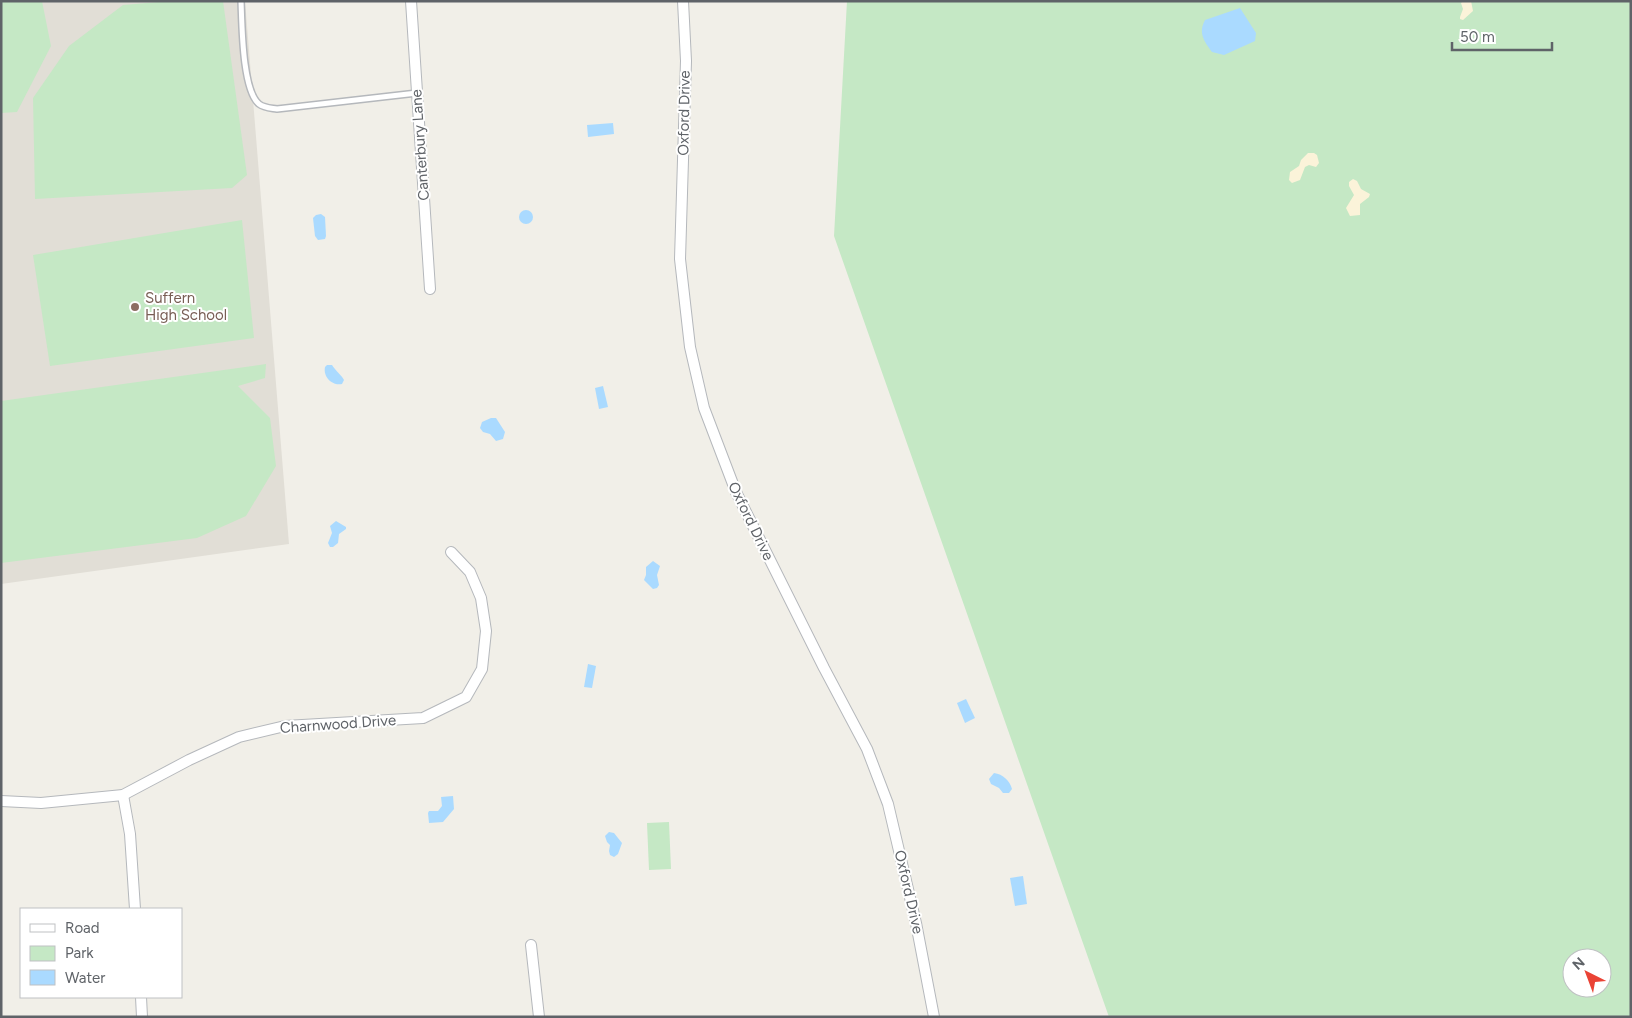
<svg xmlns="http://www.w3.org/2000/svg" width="1632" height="1018" viewBox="0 0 1632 1018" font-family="Figtree,sans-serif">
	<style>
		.education { fill: #e1ded6 }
		.green { fill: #c5e8c5; fill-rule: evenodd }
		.sand { fill: #fbf3d9 }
		.water { fill: #aadaff }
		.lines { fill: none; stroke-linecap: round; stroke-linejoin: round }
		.lane-casing { stroke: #b5b8bc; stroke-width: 8 }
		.street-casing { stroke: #b5b8bc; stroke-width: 12 }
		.lane { stroke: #fff; stroke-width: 5 }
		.street { stroke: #fff; stroke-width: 10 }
		.education-dot { fill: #8d6e63; stroke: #fff; stroke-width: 2 }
		.labels { text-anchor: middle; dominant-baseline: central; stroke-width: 4; stroke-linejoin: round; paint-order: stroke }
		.street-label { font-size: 15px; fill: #5f6368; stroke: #fff }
		.education-label { font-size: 15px; fill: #785e54; stroke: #fff; text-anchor: start }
	</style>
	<rect width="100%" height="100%" fill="#f1efe8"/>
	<polygon class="education" points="1,1 245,1 289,544 1,584"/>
	<g class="green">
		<polygon points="1,1 42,1 51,46 17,112 1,113"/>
		<polygon points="170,1 223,1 247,175 232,188 35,199 33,98 69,46 123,5"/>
		<path d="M847,1H1631V1017H1109L834,236ZM1572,958H1602V988H1572Z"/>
		<polygon points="242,220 254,338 50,366 33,255"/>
		<polygon points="266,364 265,378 238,386 270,418 276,466 246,516 197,538 1,563 1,401"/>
		<polygon points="669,822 671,869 649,870 647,823"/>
	</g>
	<g class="sand">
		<polygon points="1463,1 1471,1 1473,11 1463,20 1460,19 1460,17 1463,9 1461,3"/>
		<polygon points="1308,153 1314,153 1317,155 1319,163 1316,167 1309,165 1305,167 1300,180 1292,183 1289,180 1290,172 1299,166 1301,160"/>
		<polygon points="1353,179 1357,181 1361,189 1370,194 1369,197 1360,204 1360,215 1350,216 1346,208 1354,195 1349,186 1349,182"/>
	</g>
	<g class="water">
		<path d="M1240,8L1256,33L1255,41L1224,55L1212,52C1204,41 1198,33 1205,20Z"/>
		<polygon points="613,123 614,134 588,137 587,125"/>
		<circle cx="526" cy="217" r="7"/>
		<polygon points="321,214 325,217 326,236 325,239 318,240 315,236 313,218 316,215"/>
		<path d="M327,365H332C335,370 343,377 344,380L342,384C332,386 323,377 325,367Z"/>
		<polygon points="603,386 608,407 599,409 595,388"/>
		<polygon points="491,418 496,418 505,432 503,439 496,441 490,434 483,432 480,428 482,422"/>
		<polygon points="336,521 346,527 346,529 339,534 338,543 333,547 330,547 328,543 332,533 330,526"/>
		<polygon points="653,561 660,566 657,575 659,585 657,588 653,589 644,580 646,575 646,567"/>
		<polygon points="588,664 596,666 592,688 584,687"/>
		<polygon points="966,699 975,718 965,723 957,703"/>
		<path d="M994,773C1003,774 1010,781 1012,789L1009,793H1003L999,788L991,784L989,779Z"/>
		<polygon points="453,796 454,809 443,822 429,823 428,813 429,811 438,811 442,806 441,797"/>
		<polygon points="609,832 614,833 622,843 618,854 614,857 610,855 609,851 610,845 607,842 605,836"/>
		<polygon points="1023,876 1027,904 1015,906 1010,878"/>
	</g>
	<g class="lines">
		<defs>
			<path id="lane" d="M241,1C242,23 242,90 259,104C264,108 271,108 277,109L417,93"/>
			<g id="street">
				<polyline points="411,1 430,289"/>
				<polyline points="683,1 686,61 680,259 690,347 704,408 736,492 824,668 867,749 888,804 916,923 934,1017"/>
				<polyline points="123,795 130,834 135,909"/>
				<polyline points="1,801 41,803 123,795 189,760 239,737 285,726 423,718 466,697 482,669 486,631 481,598 470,572 451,552"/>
				<polyline points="531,945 539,1017"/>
				<polyline points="141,997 142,1017"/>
			</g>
		</defs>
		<use href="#lane" class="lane-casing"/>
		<use href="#street" class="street-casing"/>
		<use href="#lane" class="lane"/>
		<use href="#street" class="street"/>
	</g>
	<circle class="education-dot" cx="135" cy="307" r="5"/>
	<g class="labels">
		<g class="street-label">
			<text transform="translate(684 113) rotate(-89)">Oxford Drive</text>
			<text transform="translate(420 145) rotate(-94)">Canterbury Lane</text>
			<text transform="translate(751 521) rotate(64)">Oxford Drive</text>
			<text transform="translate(338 724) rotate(-4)">Charnwood Drive</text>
			<text transform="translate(909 892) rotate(77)">Oxford Drive</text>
		</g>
		<g class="education-label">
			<text x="145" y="298">Suffern<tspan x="145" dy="17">High School</tspan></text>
		</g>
	</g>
	<rect width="1632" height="1018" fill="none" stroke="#5f6368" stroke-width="5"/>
	<rect x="20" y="908" width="162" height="90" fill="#ffffff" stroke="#bfc1c3"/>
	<rect x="30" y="924" width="25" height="8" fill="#ffffff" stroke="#bfc1c3"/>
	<text x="65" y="933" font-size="15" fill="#5f6368">Road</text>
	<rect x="30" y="946" width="25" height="15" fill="#c5e8c5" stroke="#bfc1c3"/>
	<text x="65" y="958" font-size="15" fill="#5f6368">Park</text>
	<rect x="30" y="970" width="25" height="15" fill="#aadaff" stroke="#bfc1c3"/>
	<text x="65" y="983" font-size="15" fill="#5f6368">Water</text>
	<g transform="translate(1587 973) rotate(318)"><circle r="24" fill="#ffffff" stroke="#bfc1c3"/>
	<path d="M0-4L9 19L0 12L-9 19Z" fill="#ea4335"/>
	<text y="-8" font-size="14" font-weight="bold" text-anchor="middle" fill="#5f6368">N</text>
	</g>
	<path d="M1452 42v8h100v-8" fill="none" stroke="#5f6368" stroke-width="2.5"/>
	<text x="1460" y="42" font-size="15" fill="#5f6368" stroke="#ffffff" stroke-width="4" paint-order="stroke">50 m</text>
</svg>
